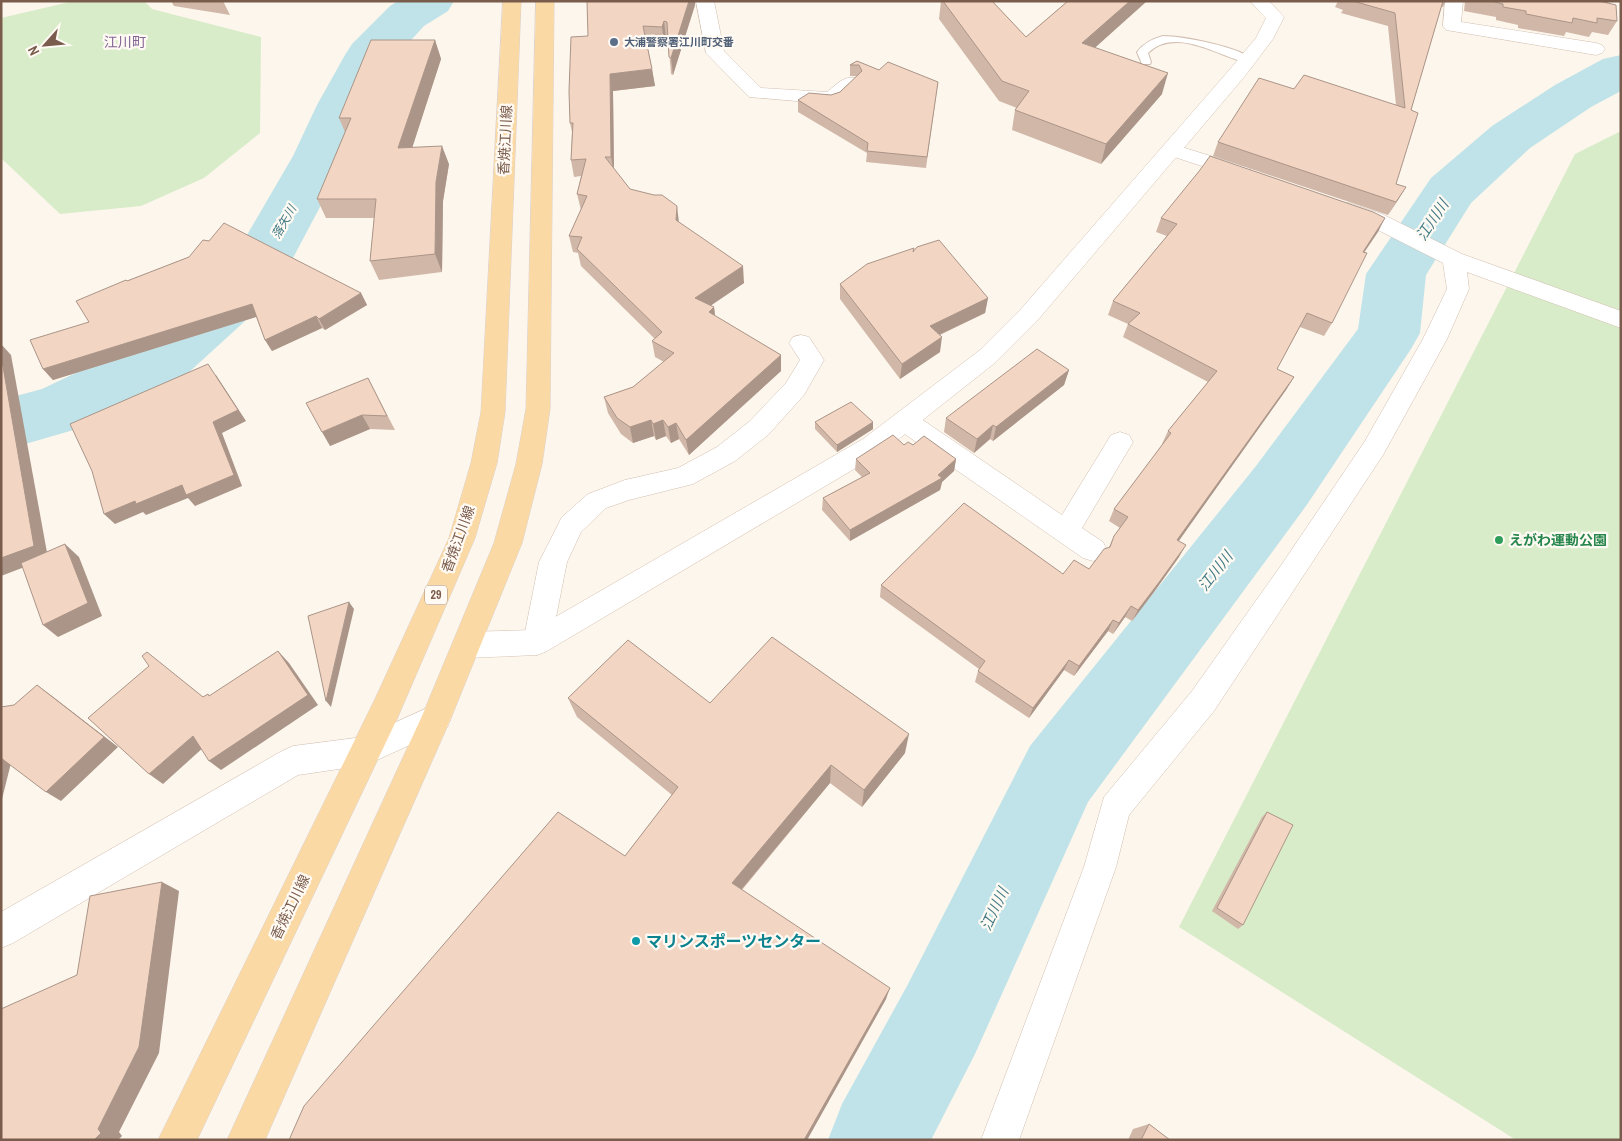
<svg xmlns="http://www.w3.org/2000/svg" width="1622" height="1141" viewBox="0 0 1622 1141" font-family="'Archivo Narrow','Noto Sans JP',sans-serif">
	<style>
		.green { fill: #d8ecc9 }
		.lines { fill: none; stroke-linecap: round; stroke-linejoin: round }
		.river { fill: #bfe3e8; fill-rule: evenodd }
		.lane-casing { stroke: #d1beb0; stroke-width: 2 }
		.street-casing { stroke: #d1beb0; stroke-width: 1 }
		.secondary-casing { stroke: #d6c0b0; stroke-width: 1 }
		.primary-casing { stroke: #dad1cd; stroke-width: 1 }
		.lane { fill: #fff; fill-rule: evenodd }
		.street { fill: #fff; fill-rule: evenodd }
		.secondary { fill: #fff; fill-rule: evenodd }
		.primary { fill: #fbd9a5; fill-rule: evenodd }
		.wall { fill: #d1b7a8 }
		.shaded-wall { fill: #aa9588 }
		.building { fill: #f3d5c3; stroke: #aa9588 }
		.service-dot { fill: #5c6f8a; stroke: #fffaf3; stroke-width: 2 }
		.leisure-dot { fill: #2e9e5b; stroke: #fffaf3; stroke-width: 2 }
		.culture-dot { fill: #0f9aa8; stroke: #fffaf3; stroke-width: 2 }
		.labels { text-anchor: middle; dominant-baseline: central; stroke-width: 4.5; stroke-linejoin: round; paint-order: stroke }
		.far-service-label { font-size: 11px; font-weight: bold; fill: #4e5e75; stroke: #fffaf3; text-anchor: start }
		.far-water-label { font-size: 12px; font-style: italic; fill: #437c86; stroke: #fffaf3 }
		.shield { fill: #fffaf3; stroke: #a28b7f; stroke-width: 1 }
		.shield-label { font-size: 12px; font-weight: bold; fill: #7a5c4d }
		.far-quarter-label { font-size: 14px; fill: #846695; stroke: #fffaf3 }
		.street-label { font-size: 14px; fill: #7a5c4d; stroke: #fffaf3 }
		.leisure-label { font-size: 14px; font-weight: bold; fill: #27864d; stroke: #fffaf3; text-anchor: start }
		.water-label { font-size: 15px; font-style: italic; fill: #437c86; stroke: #fffaf3 }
		.near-culture-label { font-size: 16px; font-weight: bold; fill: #0d838f; stroke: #fffaf3; text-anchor: start }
	</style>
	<rect width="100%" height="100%" fill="#fdf6ec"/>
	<g class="green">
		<polygon points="74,1 144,1 152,9 261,37 260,133 204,178 141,206 60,214 1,158 1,18"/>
		<polygon points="1621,131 1621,1140 1516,1140 1179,927 1575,154"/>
	</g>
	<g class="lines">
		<g class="river">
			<polygon points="398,1 454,1 448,11 424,26 392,61 369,105 347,156 285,273 276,287 244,322 187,374 84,427 1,451 1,400 42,389 141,342 200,292 233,259 293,156 317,105 345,55 352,44 390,6"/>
			<polygon points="1621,55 1621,91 1591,107 1530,148 1471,203 1426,275 1420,333 1411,349 1306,506 1088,802 975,1054 931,1140 828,1140 842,1104 907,986 1030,746 1256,466 1358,329 1366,274 1431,178 1492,126 1555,85 1603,59"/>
		</g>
		<defs>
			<path id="lane" d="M1163,36C1182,36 1241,47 1253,60L1248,63C1218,56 1175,26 1148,53L1151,62L1150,64H1142L1137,52C1144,43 1152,39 1163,36Z"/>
			<g id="street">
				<path d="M696,1H714L724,51L761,88L827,92C837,84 844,75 858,78L860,82L838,102L831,104L749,97L706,53Z"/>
				<polygon points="1445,1 1463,1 1461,22 1596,43 1602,45 1605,49 1602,53 1596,55 1446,30 1443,26"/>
				<polygon points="1172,144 1249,168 1252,173 1249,178 1242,179 1165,154 1162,150 1165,146"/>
				<polygon points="1349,203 1382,214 1462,254 1621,311 1621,328 1467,272 1469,289 1447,339 1383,455 1214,711 1129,815 1116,867 1019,1140 981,1140 1084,867 1104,797 1192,691 1282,564 1365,441 1423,339 1447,289 1443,263 1366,224 1342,215 1338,210 1342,205"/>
				<polygon points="801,335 809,337 824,360 804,395 768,435 735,461 693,484 629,500 606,508 581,532 567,562 551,642 547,651 537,655 527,651 523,642 539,562 562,517 588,494 625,480 678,468 717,447 750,421 786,383 800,360 789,343 793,337"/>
				<polygon points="905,412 914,414 1062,515 1111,435 1120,432 1129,435 1133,442 1082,528 1103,542 1107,550 1103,558 1093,561 1083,558 896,428 893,421 896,414"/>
				<polygon points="436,704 447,708 451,718 447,728 366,765 298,775 13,943 1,948 1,912 282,751 293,746 363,737"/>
			</g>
			<polygon id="secondary" points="1250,1 1269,1 1284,17 1273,39 1245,76 1037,321 996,362 881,453 547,651 537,655 467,658 457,654 453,645 457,636 467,632 533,630 863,439 980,350 1021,309 1231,68 1256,38 1266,18"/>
			<g id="primary">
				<polygon points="503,1 521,1 505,412 497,463 475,538 397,719 197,1140 158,1140 375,699 449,538 471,463 481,412"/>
				<polygon points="536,1 554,1 550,409 542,464 522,543 451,718 265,1140 227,1140 422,716 494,543 516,464 526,409"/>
			</g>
		</defs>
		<use href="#lane" class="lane-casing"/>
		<use href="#street" class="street-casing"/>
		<use href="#secondary" class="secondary-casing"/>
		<use href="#primary" class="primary-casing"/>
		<use href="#lane" class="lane"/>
		<use href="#street" class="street"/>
		<use href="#secondary" class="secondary"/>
		<use href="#primary" class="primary"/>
	</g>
	<g class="wall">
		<polygon points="171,1 223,1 230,15 174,6"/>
		<polygon points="941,1 992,1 1026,37 1068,1 1147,1 1095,47 1162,94 1101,164 1012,130 1015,110 1017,108 999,101 939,19"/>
		<polygon points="1338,1 1446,1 1443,7 1441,7 1411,110 1396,184 1406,187 1388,215 1213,156 1218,142 1294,89 1396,105 1388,26 1341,13 1343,10 1335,7"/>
		<polygon points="1465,1 1609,1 1608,3 1617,21 1608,35 1592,32 1589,37 1566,32 1564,36 1518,28 1518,25 1496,20 1496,17 1464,11"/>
		<polygon points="695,5 673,75 671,74 668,38 666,38 664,44 647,43 652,69 655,86 613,91 614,169 630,189 679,222 744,283 710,305 714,307 715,316 781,355 781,371 689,455 679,439 671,443 666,436 656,440 654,436 633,443 621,434 608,413 604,397 633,387 664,362 655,357 652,341 655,339 581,266 578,253 573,252 569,236 581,210 577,194 581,176 574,177 571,160 572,132 570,123 588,36"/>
		<polygon points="435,40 441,59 412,147 449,164 443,201 442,272 379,280 370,261 374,218 326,218 317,199 345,132 339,118"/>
		<polygon points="857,61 879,70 938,82 926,168 866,162 867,153 798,112 798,100 831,95 840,92 857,76 850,76 850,65"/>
		<polygon points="1161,218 1385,218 1364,252 1332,323 1324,336 1300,327 1277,369 1294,377 1286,390 1178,541 1179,557 1154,592 1132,621 1125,617 1113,634 1108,631 1074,676 1064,670 1029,718 975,682 978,671 979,669 880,597 881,585 1063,574 1089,569 1109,547 1114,536 1120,528 1109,521 1114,509 1163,444 1162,444 1168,431 1208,382 1123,337 1128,324 1108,315 1113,301 1167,236 1156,232"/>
		<polygon points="209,241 361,293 367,305 325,330 322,328 272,351 265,340 256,317 53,380 43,369 127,281 189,257"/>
		<polygon points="914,252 988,298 985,313 940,335 940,352 900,379 840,299 840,284"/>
		<polygon points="1069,370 1064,385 993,441 990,439 974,453 944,432 946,418"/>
		<polygon points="368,378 395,430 370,429 330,446"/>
		<polygon points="815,422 873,422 873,429 837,452 815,429"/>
		<polygon points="904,445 913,445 956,459 954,471 942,482 940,490 850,541 822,510 823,498 862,477 855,470 856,459"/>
		<polygon points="568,698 710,703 905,753 862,807 830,783 742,890 886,999 807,1140 289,1140 625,856 672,795 577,717"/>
		<polygon points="1267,812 1243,925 1238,929 1212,911 1262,817"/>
		<polygon points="1149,1124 1170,1140 1128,1140 1133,1129"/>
	</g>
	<g class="shaded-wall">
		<polygon points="689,1 695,1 695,5 673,75 671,58"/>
		<polygon points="1130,1 1147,1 1078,63 1082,43"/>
		<polygon points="664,21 666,38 664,44 662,27"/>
		<polygon points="435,40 441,59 406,167 398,148"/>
		<polygon points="652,69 655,86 613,91 614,174 611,157 610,74"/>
		<polygon points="1168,73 1162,94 1101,164 1106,144"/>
		<polygon points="442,146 449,164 443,201 442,272 435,254 436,182"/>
		<polygon points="1406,187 1398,200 1388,215 1396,202"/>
		<polygon points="677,206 679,223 676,220"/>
		<polygon points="1385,218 1378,232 1355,266 1363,252"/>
		<polygon points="743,266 744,283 697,315 695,298"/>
		<polygon points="361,293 367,305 325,330 319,319"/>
		<polygon points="988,298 985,313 928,340 930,326"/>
		<polygon points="252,304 259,316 53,380 43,369"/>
		<polygon points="714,307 716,324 709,312"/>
		<polygon points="316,316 322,328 272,351 265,340"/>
		<polygon points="942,337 940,352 900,379 902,364"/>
		<polygon points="1,344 11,355 48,558 1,576"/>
		<polygon points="781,355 781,371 689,455 686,440"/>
		<polygon points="1069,370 1064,385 993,441 996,427"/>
		<polygon points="216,375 246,421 222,433 242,486 195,506 188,498 146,515 143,512 115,524 104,514 213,422"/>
		<polygon points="1294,377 1286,390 1171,552 1177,540"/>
		<polygon points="362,415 370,429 330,446 322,432"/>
		<polygon points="651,420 654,436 633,443 630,427"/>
		<polygon points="663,420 666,436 656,440 653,424"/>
		<polygon points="873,422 873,429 837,452 837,445"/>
		<polygon points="676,423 679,439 671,443 668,427"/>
		<polygon points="993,425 990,439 974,453 977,439"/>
		<polygon points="956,459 954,471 942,482 940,490 850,541 850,530 938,475"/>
		<polygon points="65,544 79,557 102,616 58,637 43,625"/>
		<polygon points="1186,545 1179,557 1154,592 1132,621 1138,610"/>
		<polygon points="349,602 354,609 331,707 326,701"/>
		<polygon points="1131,606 1125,617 1113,634 1119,623"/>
		<polygon points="1113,620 1108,631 1074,676 1079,666"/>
		<polygon points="278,651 289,663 318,705 221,770 209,761"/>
		<polygon points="1069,660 1064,670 1029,718 1033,708"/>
		<polygon points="37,685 52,696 118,747 61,801 46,792"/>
		<polygon points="909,734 905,753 862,807 864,790"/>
		<polygon points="193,736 205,746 163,784 149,774"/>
		<polygon points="1,757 11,763 1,803"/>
		<polygon points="831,765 830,783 735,897 732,883"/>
		<polygon points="162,882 179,891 159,1053 119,1132 122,1136 118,1140 94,1140 98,1129"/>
		<polygon points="890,988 886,999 807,1140 804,1140"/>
	</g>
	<g class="building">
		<polygon points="587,1 689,1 671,58 669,57 667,22 664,21 662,27 643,26 652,69 610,74 611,157 605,157 630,189 654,195 662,195 677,206 676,220 743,266 695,298 714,307 709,312 781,355 686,440 676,423 668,427 663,420 653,424 651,420 630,427 617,418 604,397 633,387 674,353 652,341 662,332 577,249 582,237 569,236 587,196 577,194 586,159 571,160 573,123 570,123 569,91 571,37 588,36"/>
		<polygon points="943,1 992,1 1026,37 1068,1 1130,1 1082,43 1168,73 1106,144 1015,110 1029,91 1002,81"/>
		<polygon points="1353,1 1443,1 1411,110 1418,113 1396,184 1406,187 1396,202 1218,142 1259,78 1294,89 1304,75 1405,108 1395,13"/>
		<polygon points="1491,1 1599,1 1616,5 1617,21 1597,18 1597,23 1573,18 1572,23 1526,14 1526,11 1503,7 1503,4"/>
		<polygon points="371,40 435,40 398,148 442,146 436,182 435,254 370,261 376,199 317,199 351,118 339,118"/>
		<polygon points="857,61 879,70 888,62 938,82 927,157 867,151 868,143 798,100 809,93 831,95 840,92 862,71 859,65 850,65"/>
		<polygon points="1210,156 1373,212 1385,218 1363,252 1367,253 1332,323 1307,313 1277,369 1294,377 1177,540 1186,545 1160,581 1138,610 1131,606 1119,623 1113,620 1079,666 1069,660 1033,708 978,671 985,661 881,585 964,503 1063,574 1074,560 1089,569 1104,549 1110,547 1114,536 1128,517 1114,509 1171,433 1168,431 1217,371 1128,324 1140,313 1113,301 1177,224 1161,218 1200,170"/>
		<polygon points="224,223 361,293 319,319 316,316 265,340 252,304 43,369 30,340 89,322 76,301 126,280 127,281 189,257 203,240 209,241"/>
		<polygon points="939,240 988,298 930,326 942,337 902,364 840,284 867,264 914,248 913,252 917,247"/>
		<polygon points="1037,349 1069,370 996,427 993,425 977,439 946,418"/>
		<polygon points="1,355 34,546 1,558"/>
		<polygon points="208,364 238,410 213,422 234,475 186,495 182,485 136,504 135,501 104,514 92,471 70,424"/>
		<polygon points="368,378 387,416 362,415 322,432 306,403"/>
		<polygon points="851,402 873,422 837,445 815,422"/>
		<polygon points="893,435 904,445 908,442 913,445 924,436 956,459 938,475 942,478 850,530 823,498 870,473 856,459"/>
		<polygon points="65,544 88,603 43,625 21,563"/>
		<polygon points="349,602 326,701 308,616"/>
		<polygon points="772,637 909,734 864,790 831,765 732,883 890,988 804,1140 289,1140 304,1106 558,812 625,856 678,787 568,698 628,640 710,703"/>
		<polygon points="278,651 308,695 209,761 193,736 149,774 88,718 149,666 142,656 147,652 203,697 208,694 209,696"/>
		<polygon points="37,685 104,737 46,792 1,758 1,707 14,705"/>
		<polygon points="1267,812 1293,825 1243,925 1217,908"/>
		<polygon points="162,882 139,1047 98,1129 101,1133 94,1140 1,1140 1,1009 77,975 90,896"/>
		<polygon points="1149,1124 1170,1140 1141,1140"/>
	</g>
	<circle class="service-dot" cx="614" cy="42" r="5"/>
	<circle class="leisure-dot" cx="1499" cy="540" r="5"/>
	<circle class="culture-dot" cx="636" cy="941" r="5"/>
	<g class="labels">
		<g class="far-service-label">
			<text x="624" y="42">大浦警察署江川町交番</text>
		</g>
		<g class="far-water-label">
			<text transform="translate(284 222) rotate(-60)">落矢川</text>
		</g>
		<rect class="shield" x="425" y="585.5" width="22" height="19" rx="4"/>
		<g class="shield-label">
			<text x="436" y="595">29</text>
		</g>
		<g class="far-quarter-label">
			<text x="125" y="42">江川町</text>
		</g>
		<g class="street-label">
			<text transform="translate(505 140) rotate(-87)">香焼江川線</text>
			<text transform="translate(458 539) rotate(-70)">香焼江川線</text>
			<text transform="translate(290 907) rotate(-64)">香焼江川線</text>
		</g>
		<g class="leisure-label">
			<text x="1509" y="540">えがわ運動公園</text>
		</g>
		<g class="water-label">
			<text transform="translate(1432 220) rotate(-57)">江川川</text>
			<text transform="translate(1215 571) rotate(-52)">江川川</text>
			<text transform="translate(994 909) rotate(-65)">江川川</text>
		</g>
		<g class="near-culture-label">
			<text x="646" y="941">マリンスポーツセンター</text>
		</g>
	</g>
	<rect width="1622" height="1141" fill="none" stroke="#7a5c4d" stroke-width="5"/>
	<g transform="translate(45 45) rotate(243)" stroke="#fffaf3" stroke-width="4" paint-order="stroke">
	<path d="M0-4L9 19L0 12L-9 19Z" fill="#7a5c4d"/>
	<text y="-8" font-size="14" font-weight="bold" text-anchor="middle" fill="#7a5c4d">N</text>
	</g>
</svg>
